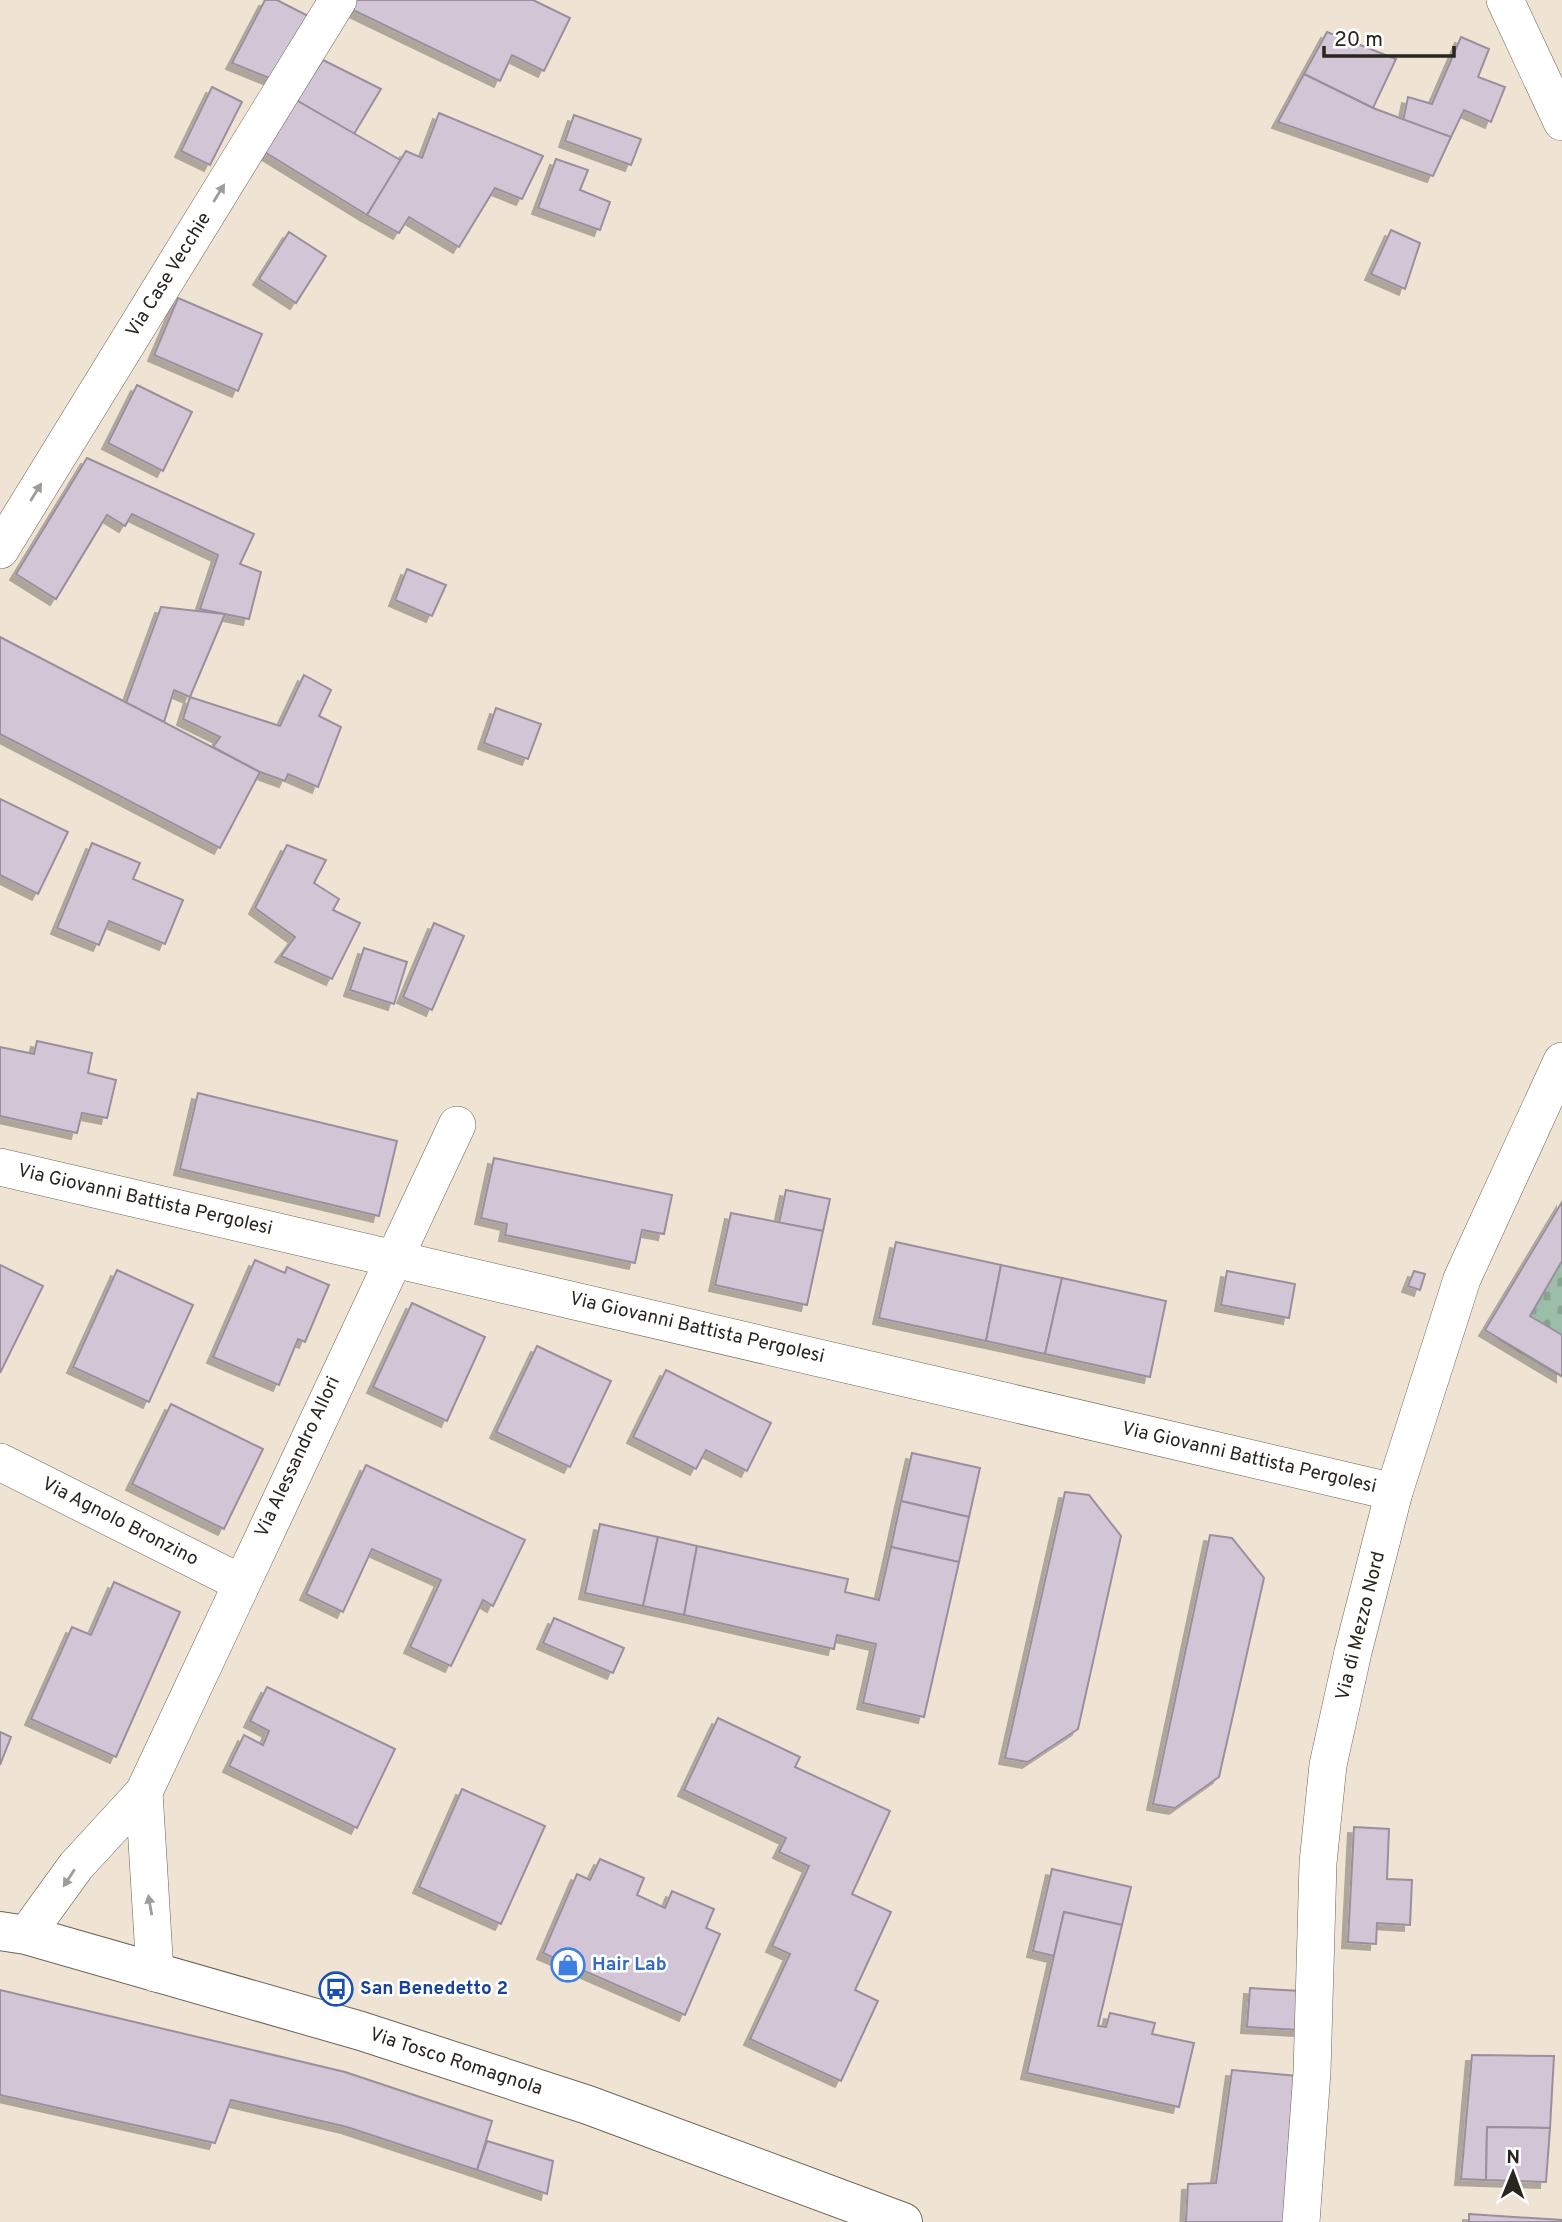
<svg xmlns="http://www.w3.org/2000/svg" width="1562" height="2222" viewBox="0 0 1562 2222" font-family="Overpass,sans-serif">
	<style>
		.cemetery { fill: url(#cemetery-stones) }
		.building { fill: #d2c6d6; stroke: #9b8f9e; stroke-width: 2; filter: url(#shadow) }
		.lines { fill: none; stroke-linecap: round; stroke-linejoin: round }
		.street-casing { stroke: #6e6456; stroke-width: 38 }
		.primary-casing { stroke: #6e6456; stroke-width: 40 }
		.street { stroke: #fff; stroke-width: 37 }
		.primary { stroke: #fff; stroke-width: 38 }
		.oneway { fill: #9f9d9a }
		.labels { text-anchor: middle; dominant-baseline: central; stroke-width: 5; stroke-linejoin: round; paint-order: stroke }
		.street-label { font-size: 19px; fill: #29251f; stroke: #fff }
		.shop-label { font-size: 19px; font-weight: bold; fill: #366cbe; stroke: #fff; text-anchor: start }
		.transit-label { font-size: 19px; font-weight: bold; fill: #164399; stroke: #fff; text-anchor: start }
	</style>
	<defs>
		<pattern id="cemetery-stones" width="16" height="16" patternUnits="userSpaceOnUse" patternTransform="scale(1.75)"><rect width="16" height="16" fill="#9cbda8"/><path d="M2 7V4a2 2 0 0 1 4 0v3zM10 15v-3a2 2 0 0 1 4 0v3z" fill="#86a290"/></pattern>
		<filter id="shadow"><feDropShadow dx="-6" dy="6" stdDeviation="0" flood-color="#0004"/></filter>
	</defs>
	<rect width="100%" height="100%" fill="#efe3d3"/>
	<polygon class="cemetery" points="1562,1228 1562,1378 1497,1339"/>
	<g class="building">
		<polygon points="265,0 277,0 310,17 274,80 232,63"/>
		<polygon points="356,0 533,0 570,18 544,71 512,55 500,81 351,9"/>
		<polygon points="1327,32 1396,59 1373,108 1304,74"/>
		<polygon points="1461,37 1489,49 1478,77 1505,87 1491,122 1464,110 1451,137 1403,121 1408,97 1432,104"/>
		<polygon points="323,60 381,89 354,134 296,100"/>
		<polygon points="1304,74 1373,108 1451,137 1433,176 1278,122"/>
		<polygon points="212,87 242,102 210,165 181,151"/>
		<polygon points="296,100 402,161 367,215 263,151"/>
		<polygon points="439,113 543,156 522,199 495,188 459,247 409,217 399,233 367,215 406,151 422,158"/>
		<polygon points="574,115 641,139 631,165 565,141"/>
		<polygon points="556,159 588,170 580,190 610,202 600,230 538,208"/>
		<polygon points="1391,230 1420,243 1405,289 1371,274"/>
		<polygon points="289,232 326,256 296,303 259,279"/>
		<polygon points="178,298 262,334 238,391 154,355"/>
		<polygon points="137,385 192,412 163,471 108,443"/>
		<polygon points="87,458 254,534 240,564 261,572 249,619 200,609 218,555 132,514 125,526 107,515 56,599 16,574"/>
		<polygon points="407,569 446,585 432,616 395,600"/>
		<polygon points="161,607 225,614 190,697 174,690 164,722 126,703"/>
		<polygon points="0,637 260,772 220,848 0,734"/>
		<polygon points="304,675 331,690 319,716 341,727 318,787 288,774 285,781 260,772 213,747 220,737 183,719 190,697 280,726"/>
		<polygon points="496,708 541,724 528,759 484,743"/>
		<polygon points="0,799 68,832 38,894 0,875"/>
		<polygon points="92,843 140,863 133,879 183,900 165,944 109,921 99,945 57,928"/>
		<polygon points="287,845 326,860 314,883 339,899 333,910 360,923 332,979 281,956 295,937 255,908"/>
		<polygon points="434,923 464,936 432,1010 403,997"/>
		<polygon points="364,948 407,962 394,1004 350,990"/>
		<polygon points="37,1041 92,1053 88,1073 116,1080 107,1118 82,1113 77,1133 0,1116 0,1047 34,1054"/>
		<polygon points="198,1093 397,1141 379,1216 180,1169"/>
		<polygon points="494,1158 672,1195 664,1234 642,1230 635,1263 505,1235 507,1224 481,1218"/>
		<polygon points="786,1190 830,1199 823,1231 779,1223"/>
		<polygon points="1562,1202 1562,1261 1530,1316 1562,1335 1562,1376 1485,1330"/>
		<polygon points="731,1213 823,1231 807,1305 715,1285"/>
		<polygon points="896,1242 1001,1265 986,1341 879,1318"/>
		<polygon points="255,1260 285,1273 287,1267 329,1285 305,1342 298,1339 279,1385 213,1357"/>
		<polygon points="0,1265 43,1286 0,1373"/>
		<polygon points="1001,1265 1062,1278 1045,1354 986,1341"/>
		<polygon points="117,1270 193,1305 149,1402 73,1367"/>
		<polygon points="1227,1271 1295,1284 1289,1318 1221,1305"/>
		<polygon points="1414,1271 1425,1274 1420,1290 1408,1286"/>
		<polygon points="1062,1278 1166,1301 1150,1377 1045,1354"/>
		<polygon points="412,1303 485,1337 447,1421 373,1387"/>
		<polygon points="537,1346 611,1381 570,1467 496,1432"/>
		<polygon points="666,1370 771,1423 747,1471 706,1450 696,1469 633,1437"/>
		<polygon points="171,1404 263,1449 224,1529 132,1484"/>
		<polygon points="912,1453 980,1468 969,1517 901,1501"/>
		<polygon points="366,1465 525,1540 493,1606 483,1600 451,1666 410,1647 441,1580 372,1549 343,1612 306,1594"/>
		<polygon points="1065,1492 1089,1495 1121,1536 1078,1729 1028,1762 1005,1758"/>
		<polygon points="901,1501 969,1517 959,1562 891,1547"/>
		<polygon points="600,1524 658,1537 643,1606 585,1593"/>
		<polygon points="1210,1535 1232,1538 1264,1578 1219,1777 1175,1808 1153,1804"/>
		<polygon points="658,1537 697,1546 684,1615 643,1606"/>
		<polygon points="697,1546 848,1579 845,1592 879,1600 891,1547 959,1562 924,1717 863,1703 876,1644 837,1635 834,1649 684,1615"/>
		<polygon points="114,1582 180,1612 116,1757 31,1719 72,1627 91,1635"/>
		<polygon points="554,1618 624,1648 613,1673 543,1643"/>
		<polygon points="267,1687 395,1749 357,1828 229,1766 244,1735 263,1745 269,1731 250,1721"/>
		<polygon points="718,1718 800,1757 795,1767 890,1811 852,1894 891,1912 855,1990 878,2001 841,2081 750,2039 790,1954 772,1946 809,1866 779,1852 786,1838 684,1790"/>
		<polygon points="0,1732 11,1737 0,1765"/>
		<polygon points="462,1789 545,1826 501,1924 419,1887"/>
		<polygon points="1354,1827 1389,1829 1387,1879 1412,1880 1410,1925 1377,1923 1376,1944 1348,1942"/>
		<polygon points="600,1859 644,1878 637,1895 665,1908 672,1891 714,1909 706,1928 720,1934 685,2015 543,1953 577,1874 590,1880"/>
		<polygon points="1052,1869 1131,1887 1122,1925 1064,1912 1054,1956 1033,1951"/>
		<polygon points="1064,1912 1122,1925 1098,2026 1106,2027 1110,2013 1155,2023 1152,2034 1194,2043 1179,2107 1027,2073"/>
		<polygon points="1250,1988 1301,1991 1299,2030 1247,2027"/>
		<polygon points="0,1990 345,2072 492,2121 477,2170 347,2127 231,2100 215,2143 0,2095"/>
		<polygon points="1472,2055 1554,2056 1550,2128 1487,2127 1486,2180 1461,2179"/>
		<polygon points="1232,2070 1298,2076 1289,2222 1186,2222 1188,2184 1216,2183"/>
		<polygon points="1487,2127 1550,2128 1546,2182 1486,2180"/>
		<polygon points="487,2141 553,2161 547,2194 477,2170"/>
		<polygon points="1469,2214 1562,2220 1562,2222 1469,2222"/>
	</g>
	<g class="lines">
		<defs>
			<g id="street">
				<polyline points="1505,0 1562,122"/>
				<polyline points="0,550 338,0"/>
				<polyline points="0,1167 1394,1492"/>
				<polyline points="0,1462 239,1582"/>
				<polyline points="144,1792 457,1125"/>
				<polyline points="26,1935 76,1866 144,1792 155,1973"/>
				<polyline points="1301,2222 1312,2072 1318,1863 1328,1765 1353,1652 1394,1492 1462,1279 1562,1061"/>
			</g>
			<polyline id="primary" points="0,1931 26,1935 361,2031 588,2105 903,2222"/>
		</defs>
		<use href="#street" class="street-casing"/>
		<use href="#primary" class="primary-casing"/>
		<use href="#street" class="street"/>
		<use href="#primary" class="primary"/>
	</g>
	<defs><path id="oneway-solid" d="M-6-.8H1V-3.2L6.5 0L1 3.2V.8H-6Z" transform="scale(1.75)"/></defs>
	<g class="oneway">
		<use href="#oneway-solid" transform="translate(219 193) rotate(-58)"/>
		<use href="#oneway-solid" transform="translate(36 492) rotate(-58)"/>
		<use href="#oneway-solid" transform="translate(69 1878) rotate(123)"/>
		<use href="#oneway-solid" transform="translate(150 1905) rotate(-100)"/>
	</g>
	<defs>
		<symbol id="shop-ring" viewBox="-11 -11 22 22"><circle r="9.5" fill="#fff" stroke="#3f7fe0" stroke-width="1.5"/><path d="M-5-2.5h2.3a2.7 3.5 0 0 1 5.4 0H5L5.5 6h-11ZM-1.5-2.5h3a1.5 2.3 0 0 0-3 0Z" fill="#3f7fe0"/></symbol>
		<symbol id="bus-ring" viewBox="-11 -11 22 22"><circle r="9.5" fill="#fff" stroke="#1a4fb4" stroke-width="1.5"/><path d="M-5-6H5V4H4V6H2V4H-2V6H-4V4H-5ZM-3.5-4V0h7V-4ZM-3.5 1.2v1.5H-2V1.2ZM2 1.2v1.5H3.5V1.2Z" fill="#1a4fb4"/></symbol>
	</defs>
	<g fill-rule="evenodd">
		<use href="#shop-ring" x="549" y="1946" width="38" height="38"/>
		<use href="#bus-ring" x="317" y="1970" width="38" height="38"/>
	</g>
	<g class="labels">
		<g class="street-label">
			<text transform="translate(169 275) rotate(-58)">Via Case Vecchie</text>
			<text transform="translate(145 1200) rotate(13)">Via Giovanni Battista Pergolesi</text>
			<text transform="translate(697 1328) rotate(13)">Via Giovanni Battista Pergolesi</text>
			<text transform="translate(298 1457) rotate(-65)">Via Alessandro Allori</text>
			<text transform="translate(1249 1458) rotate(13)">Via Giovanni Battista Pergolesi</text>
			<text transform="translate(120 1522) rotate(27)">Via Agnolo Bronzino</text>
			<text transform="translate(1361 1626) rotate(-76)">Via di Mezzo Nord</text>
			<text transform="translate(456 2062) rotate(18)">Via Tosco Romagnola</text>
		</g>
		<g class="shop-label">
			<text x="592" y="1965">Hair Lab</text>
		</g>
		<g class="transit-label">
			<text x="360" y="1989">San Benedetto 2</text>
		</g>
	</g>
	<g transform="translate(1513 2173) rotate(1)" stroke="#ffffff" stroke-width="5" paint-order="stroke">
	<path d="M0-5L12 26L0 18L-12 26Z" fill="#29251f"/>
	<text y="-10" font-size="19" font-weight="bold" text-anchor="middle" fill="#29251f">N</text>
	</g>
	<path d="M1324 46v10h130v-10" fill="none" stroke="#29251f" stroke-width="3.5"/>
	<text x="1334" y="46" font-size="21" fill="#29251f" stroke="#ffffff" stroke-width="5" paint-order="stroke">20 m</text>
</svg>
